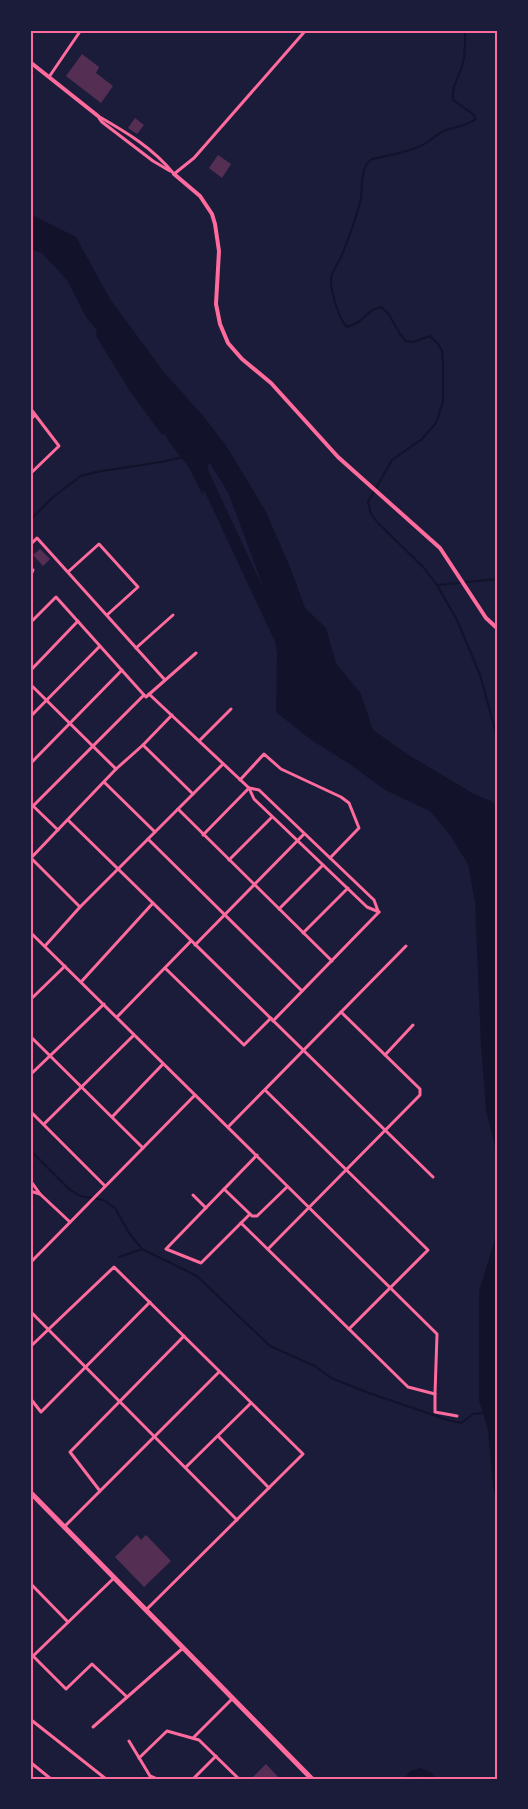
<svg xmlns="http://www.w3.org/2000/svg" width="528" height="1809" viewBox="0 0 528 1809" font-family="'Titillium Web',sans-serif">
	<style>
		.water { fill: #12122b }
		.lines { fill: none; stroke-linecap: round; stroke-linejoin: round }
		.stream { stroke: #12122b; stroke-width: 2 }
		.river { stroke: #12122b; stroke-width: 12 }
		.building { fill: #542f53 }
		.minor { stroke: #ff6b9d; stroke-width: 3 }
		.tertiary { stroke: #ff6b9d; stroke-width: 4 }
		.trunk { stroke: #ff6b9d; stroke-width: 5 }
		.neatline { fill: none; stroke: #ff6b9d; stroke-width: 2 }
	</style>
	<rect width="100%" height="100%" fill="#1b1b3a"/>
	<g class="water">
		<polygon points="30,214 76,237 110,299 163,371 204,417 227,447 265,510 290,567 305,608 326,628 336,663 361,694 373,730 407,754 474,794 493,802 498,810 498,1158 486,1110 481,1045 475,902 468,864 450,835 430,811 385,790 351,765 310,739 276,712 277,653 268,600 228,492 209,462 203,495 188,466 169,442 140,383 86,317 67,280 42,253 30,249"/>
		<polygon points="498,1229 498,1504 493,1487 488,1430 479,1400 479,1291"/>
		<polygon points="421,1768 432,1773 436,1779 427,1779 418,1776 412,1779 404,1779 410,1771"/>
	</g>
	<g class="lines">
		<g class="stream">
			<path d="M465,30C465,42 466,54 462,66C458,80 452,84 453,100L473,114L476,119C464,127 458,126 446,130C438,133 433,139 426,143C410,152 390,155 372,159C358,169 364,189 360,203C355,221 348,240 341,257C338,264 332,271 331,278C330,289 339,320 347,327C366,322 365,310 381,307L388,313L400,334L406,341L413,342L430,336L438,344L442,351L443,363V402L436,423L422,439L392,460L368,502L371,514L378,523L424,568L437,585L457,620L480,675L498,740"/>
			<polyline points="30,520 53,497 81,476 96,472 161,462 183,457"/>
			<polyline points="438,585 498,579"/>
			<polyline points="30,1150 69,1189 80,1196 104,1200 109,1204 115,1208 129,1233 142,1249 197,1276 270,1346 315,1366 331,1378 369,1393 448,1420 461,1423 473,1414 486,1413"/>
			<polyline points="119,1257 142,1249"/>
		</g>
		<g class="river">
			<polyline points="102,334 135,388 165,429"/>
			<polyline points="199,465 278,634"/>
		</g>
	</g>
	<g class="building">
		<polygon points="82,54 99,67 96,73 113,86 101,103 66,76"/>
		<polygon points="135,118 144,125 137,134 128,128"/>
		<polygon points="218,155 231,164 222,178 209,168"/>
		<polygon points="40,549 50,559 43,566 33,555"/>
		<polygon points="137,1535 141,1540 146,1535 171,1561 144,1587 115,1557"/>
		<polygon points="266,1764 279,1778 278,1779 251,1779"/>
	</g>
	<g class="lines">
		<g class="minor">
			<polyline points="49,77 81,30"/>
			<path d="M98,116C126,132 153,148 174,174"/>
			<polyline points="99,118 102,122 153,161 170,171"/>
			<polyline points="174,174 194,158 306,30"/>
			<polyline points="30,408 59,446 30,474"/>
			<polyline points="30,420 35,415"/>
			<polyline points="30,545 37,538 165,680"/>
			<polyline points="30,568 33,570 30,577"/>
			<polyline points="69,571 99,544 138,587 107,615"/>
			<polyline points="30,623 56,597 144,695"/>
			<polyline points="498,629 498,640"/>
			<polyline points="136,648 173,615"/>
			<polyline points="30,671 78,621"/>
			<polyline points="30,684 116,769"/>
			<polyline points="149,694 249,788 254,799 367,907 379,912"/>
			<polyline points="30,717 100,646"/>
			<polyline points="200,740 231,709"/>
			<polyline points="143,745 193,794"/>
			<polyline points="30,764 122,670"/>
			<polyline points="240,780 264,754 281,769 341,797 349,803 359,828 330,858"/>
			<polyline points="104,782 155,832"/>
			<polyline points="249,788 259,790 374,900 378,911"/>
			<polyline points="30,803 58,830"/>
			<polyline points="30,809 144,695 146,697 196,653"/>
			<polyline points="178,809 332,961"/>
			<polyline points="68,820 433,1177"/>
			<polyline points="203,835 249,788"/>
			<polyline points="148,839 302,991"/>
			<polyline points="31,858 80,907"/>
			<polyline points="30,859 116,769 143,745 172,715"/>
			<polyline points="229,860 272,817"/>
			<polyline points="279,909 323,865"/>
			<polyline points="30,932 437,1334 435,1394 408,1387 241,1223"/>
			<polyline points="303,933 348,888"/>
			<polyline points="195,945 304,834"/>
			<polyline points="45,946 80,907 223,764"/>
			<polyline points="165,968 244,1045 271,1018"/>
			<polyline points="81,982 153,903"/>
			<polyline points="30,1000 65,966"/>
			<polyline points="117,1017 191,941"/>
			<polyline points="273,1021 379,912"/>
			<polyline points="30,1036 143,1148"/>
			<polyline points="385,1055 413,1025"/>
			<polyline points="30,1075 104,1004"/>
			<polyline points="265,1090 428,1250 349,1329"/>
			<polyline points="30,1111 105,1186"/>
			<polyline points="113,1116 163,1064"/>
			<polyline points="44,1124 134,1035"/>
			<polyline points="228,1127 406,946"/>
			<polyline points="257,1155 166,1249 201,1263 250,1214 252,1216 257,1216 287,1187"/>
			<polyline points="30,1180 40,1194 70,1222"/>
			<polyline points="224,1189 250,1214"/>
			<polyline points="30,1191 40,1194"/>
			<polyline points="193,1195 206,1208"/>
			<polyline points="268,1249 420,1095 420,1089 341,1012"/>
			<polyline points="30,1263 195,1095"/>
			<polyline points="30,1311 237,1520"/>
			<polyline points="30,1347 114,1267 303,1454 146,1610"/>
			<polyline points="435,1394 435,1412 457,1416"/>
			<polyline points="30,1398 41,1412 150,1302"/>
			<polyline points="218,1436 269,1488"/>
			<polyline points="186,1467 251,1403"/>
			<polyline points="100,1491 70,1452 184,1336"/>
			<polyline points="64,1527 219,1372"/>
			<polyline points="30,1583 68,1622"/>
			<polyline points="30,1653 66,1689 92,1664 127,1697"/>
			<polyline points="33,1656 114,1578"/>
			<polyline points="30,1719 106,1779"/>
			<polyline points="93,1727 183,1648"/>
			<polyline points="193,1738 232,1699"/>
			<polyline points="129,1741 150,1776 157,1779"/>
			<polyline points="139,1758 167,1731 199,1740 239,1779"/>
			<polyline points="30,1762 51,1779"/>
			<polyline points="193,1779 216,1756"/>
		</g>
		<g class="tertiary">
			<polyline points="30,62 98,116"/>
			<polyline points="174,174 200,196 212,214 215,224 219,251 216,304 220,324 228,343 242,359 271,383 338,457 440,548 486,618 498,629"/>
		</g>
		<polyline class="trunk" points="30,1492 312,1779"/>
	</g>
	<rect width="528" height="1809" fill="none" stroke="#1b1b3a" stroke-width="63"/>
	<rect x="32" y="32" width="464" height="1746" class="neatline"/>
</svg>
